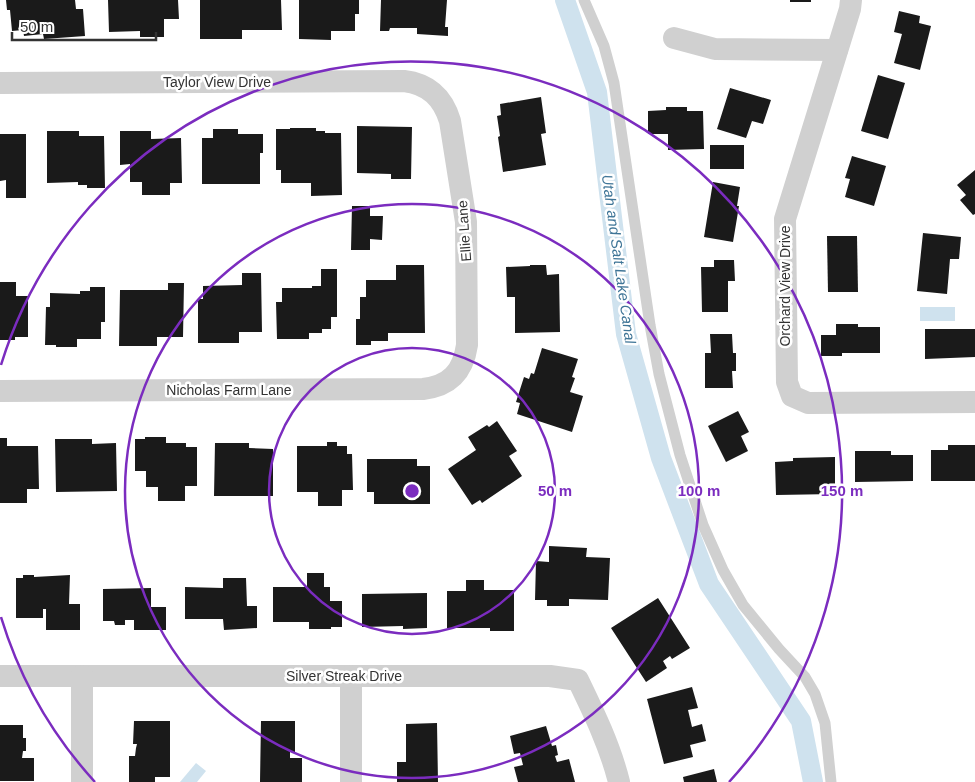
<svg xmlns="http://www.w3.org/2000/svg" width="975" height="782" viewBox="0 0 975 782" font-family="Helvetica,sans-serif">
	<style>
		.water { fill: #cfe2ee }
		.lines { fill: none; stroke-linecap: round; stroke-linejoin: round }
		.canal { stroke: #cfe2ee; stroke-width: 20 }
		.building { fill: #1a1a1a }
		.service { stroke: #d0d0d0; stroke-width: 11 }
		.minor { stroke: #d0d0d0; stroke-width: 22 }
		.ring { fill: none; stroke: #7b2cbf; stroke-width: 2.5 }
		.labels { text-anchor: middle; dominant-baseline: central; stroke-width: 5; stroke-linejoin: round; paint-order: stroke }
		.street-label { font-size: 14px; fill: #333; stroke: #fff }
		.water-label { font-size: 15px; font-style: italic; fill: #3f7597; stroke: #fff }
		.centre { fill: #7b2cbf; stroke: #fff; stroke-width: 2.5 }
		.ring-label { font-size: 15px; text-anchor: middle; font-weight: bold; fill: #7b2cbf; stroke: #fff; stroke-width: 5; stroke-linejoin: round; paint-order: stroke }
	</style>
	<rect width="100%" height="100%" fill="#fff"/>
	<g class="water">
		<rect x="920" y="307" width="35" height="14"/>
		<polygon points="196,763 206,771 197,782 180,782"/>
	</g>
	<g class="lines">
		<polyline class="canal" points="565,0 597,92 626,334 661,458 709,584 801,721 813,782"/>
	</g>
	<g class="building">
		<polygon points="6,0 75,0 76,9 83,9 85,36 44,39 43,34 24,36 23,30 12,31 10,10 7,10"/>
		<polygon points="108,0 178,0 179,19 164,19 164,37 140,37 140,31 109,32"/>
		<polygon points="200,0 281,0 282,30 242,30 242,39 200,39"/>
		<polygon points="299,0 359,0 359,14 355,14 355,31 331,31 331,40 299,39"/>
		<polygon points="381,0 447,0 445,27 448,27 448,36 417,34 417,28 390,28 389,31 380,31"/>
		<rect x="790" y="0" width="21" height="2"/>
		<polygon points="899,11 920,16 919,23 931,26 920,70 894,63 902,34 894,32"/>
		<polygon points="878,75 905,83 888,139 861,131"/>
		<polygon points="730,88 771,100 763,124 752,121 746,138 717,129"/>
		<polygon points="541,97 546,133 541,134 546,165 503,172 498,137 500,136 497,116 501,115 500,104"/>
		<polygon points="666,107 687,107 687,111 703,111 704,149 668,150 668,134 648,134 648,111 666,110"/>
		<polygon points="357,126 412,127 411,179 391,179 391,174 357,173"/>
		<polygon points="290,128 316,128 316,131 325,131 325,133 341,133 342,195 311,196 311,183 281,183 281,170 276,170 276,129 290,129"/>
		<polygon points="213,129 238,129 238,134 263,134 263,153 260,153 260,184 202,184 202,138 213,138"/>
		<polygon points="47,131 79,131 79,136 104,136 105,188 87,188 87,185 78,185 78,182 47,183"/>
		<polygon points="120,131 151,131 151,139 181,138 182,183 170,183 170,195 142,195 142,182 130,182 130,164 120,165"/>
		<polygon points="0,134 26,134 26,198 6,198 6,180 0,181"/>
		<rect x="710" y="145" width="34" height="24"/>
		<polygon points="852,156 886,166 874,206 845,197 850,179 845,178"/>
		<polygon points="975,170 975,214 973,215 960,200 966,195 957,185"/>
		<polygon points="713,182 740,187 737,206 739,206 733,242 704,237"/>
		<polygon points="352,206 370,206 370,216 383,216 382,240 370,239 370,250 351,250"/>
		<polygon points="923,233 961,237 959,259 950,259 947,294 917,291"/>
		<polygon points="827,236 857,236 858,292 828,292"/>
		<polygon points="714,260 734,260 735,281 728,281 728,312 702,312 701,267 714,267"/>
		<polygon points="396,265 424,265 425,333 388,333 388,341 371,341 371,345 356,345 356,319 360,319 360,297 366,297 366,280 396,280"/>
		<polygon points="530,265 546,265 547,275 559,274 560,332 515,333 515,297 507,297 506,267 530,266"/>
		<polygon points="321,269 337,269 337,317 331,317 331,329 322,329 322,333 309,333 309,339 277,339 276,302 282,302 282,288 312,288 312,286 321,286"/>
		<polygon points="242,273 261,273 262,332 239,332 239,343 198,343 198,299 203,299 203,286 242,285"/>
		<polygon points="0,282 16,282 16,296 28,296 28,337 15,337 15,340 0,340"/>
		<polygon points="168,283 184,283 183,337 157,337 157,346 119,346 120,290 168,290"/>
		<polygon points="90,287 105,287 105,322 101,322 101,339 77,339 77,347 56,347 56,345 45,345 46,307 50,307 50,293 80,294 80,291 90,291"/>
		<polygon points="836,324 858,324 858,327 880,327 880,353 842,353 842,356 821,356 821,335 836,335"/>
		<polygon points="925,329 975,329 975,357 925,359"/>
		<polygon points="710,334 732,334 733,353 736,353 736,371 732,371 733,388 705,388 705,353 711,353"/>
		<polygon points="542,348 578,359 572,377 575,378 570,392 583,396 572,432 517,414 520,403 516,402 524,377 529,379 531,373 534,374"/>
		<polygon points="738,411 749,432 741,436 748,451 726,462 708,426"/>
		<polygon points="497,421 517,451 509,456 522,476 482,503 480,500 472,505 448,469 476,450 468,437 487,425 489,427"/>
		<polygon points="145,437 166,437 166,443 186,443 186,447 197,447 197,486 185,486 185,501 158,501 158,487 146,487 146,471 135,471 135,439 145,439"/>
		<polygon points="0,438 7,438 7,446 38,446 39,489 27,489 27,503 0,503"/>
		<polygon points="55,439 92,439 92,444 116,443 117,491 56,492"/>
		<polygon points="327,442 337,442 337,446 347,446 347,454 352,454 353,490 342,490 342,506 318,506 318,492 297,492 297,446 327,446"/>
		<polygon points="215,443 249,443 249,448 273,449 273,496 214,496"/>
		<polygon points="948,445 975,445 975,481 931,481 931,450 948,450"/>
		<polygon points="855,451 891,451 891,455 913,455 913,481 855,482"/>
		<polygon points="835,457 835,494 776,495 775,462 793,461 793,458"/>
		<polygon points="367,459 417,459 417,466 430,466 430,504 374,504 374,492 367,492"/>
		<polygon points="549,546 587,548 586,557 610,558 608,600 569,599 569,606 547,606 547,600 535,600 536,561 549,562"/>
		<polygon points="307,573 324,573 324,587 330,587 330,601 342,601 342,627 331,627 331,629 309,629 309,622 273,622 273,587 307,587"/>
		<polygon points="23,575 34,575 34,577 70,575 69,604 80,604 80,630 46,630 46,609 43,609 43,618 16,618 16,578 23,578"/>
		<polygon points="223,578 246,578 247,606 257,606 257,628 224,630 223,619 185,619 185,587 223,588"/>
		<polygon points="466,580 484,580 484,590 514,590 514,631 490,631 490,628 447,628 447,591 466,591"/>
		<polygon points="151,588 151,607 166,607 166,630 134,630 134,620 125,620 125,625 115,625 114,621 103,621 103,589"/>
		<polygon points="427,593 427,628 403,629 403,626 362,627 362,594"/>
		<polygon points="658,598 690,648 672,659 670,656 663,661 667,668 646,682 611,628"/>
		<polygon points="692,687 698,708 688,710 692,727 702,724 706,741 690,745 693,757 664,764 647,699"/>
		<polygon points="134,721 170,721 170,777 155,777 155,782 129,782 129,756 135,756 136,748 137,744 133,744"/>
		<polygon points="261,721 295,721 295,752 290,752 290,758 302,758 302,782 260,782"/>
		<polygon points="437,723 438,782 397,782 397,762 406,762 406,724"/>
		<polygon points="0,725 23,725 23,738 26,738 26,751 23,751 22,758 34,758 34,781 0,781"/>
		<polygon points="546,726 552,746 556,745 558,755 555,756 557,762 569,759 575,782 518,782 514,767 523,765 520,753 514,754 510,736"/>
		<polygon points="714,769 717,782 684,782 683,777"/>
	</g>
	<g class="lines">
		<polyline class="service" points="584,0 604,46 614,83 650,325 659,374 680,455 703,525 723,570 743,605 779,649 805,677 815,694 825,723 831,782"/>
		<g class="minor">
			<polyline points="851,0 850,9 785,219 787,382 792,396 808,403 975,402"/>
			<polyline points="674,38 715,49 837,50"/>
			<path d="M0,83L404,81C429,84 443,98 450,121L466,222L467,345C463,372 450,386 423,389L0,391"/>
			<path d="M0,676H550L578,680C594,713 610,746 619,782"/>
			<polyline points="82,782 82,676"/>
			<polyline points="351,782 351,676"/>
		</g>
	</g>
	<g class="ring">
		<circle cx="412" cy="491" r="143"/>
		<circle cx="412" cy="491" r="287"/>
		<path d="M95 782A430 430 0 0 1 1 617M1 365A430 430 0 1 1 729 782"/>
	</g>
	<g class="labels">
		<g class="street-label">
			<text x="217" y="82">Taylor View Drive</text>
			<text transform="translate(464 231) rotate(-94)">Ellie Lane</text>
			<text transform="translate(785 286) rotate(-90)">Orchard View Drive</text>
			<text x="229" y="390">Nicholas Farm Lane</text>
			<text x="344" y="676">Silver Streak Drive</text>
		</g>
		<g class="water-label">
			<text transform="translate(619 259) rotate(82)">Utah and Salt Lake Canal</text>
		</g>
	</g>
	<circle cx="412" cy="491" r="8" class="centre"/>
	<g class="ring-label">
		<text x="555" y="496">50 m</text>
		<text x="699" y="496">100 m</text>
		<text x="842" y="496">150 m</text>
	</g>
	<path d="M12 32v8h144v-8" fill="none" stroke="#333333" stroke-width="2.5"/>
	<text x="20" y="32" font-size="15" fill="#333333" stroke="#ffffff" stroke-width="4" paint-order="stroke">50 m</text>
</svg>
